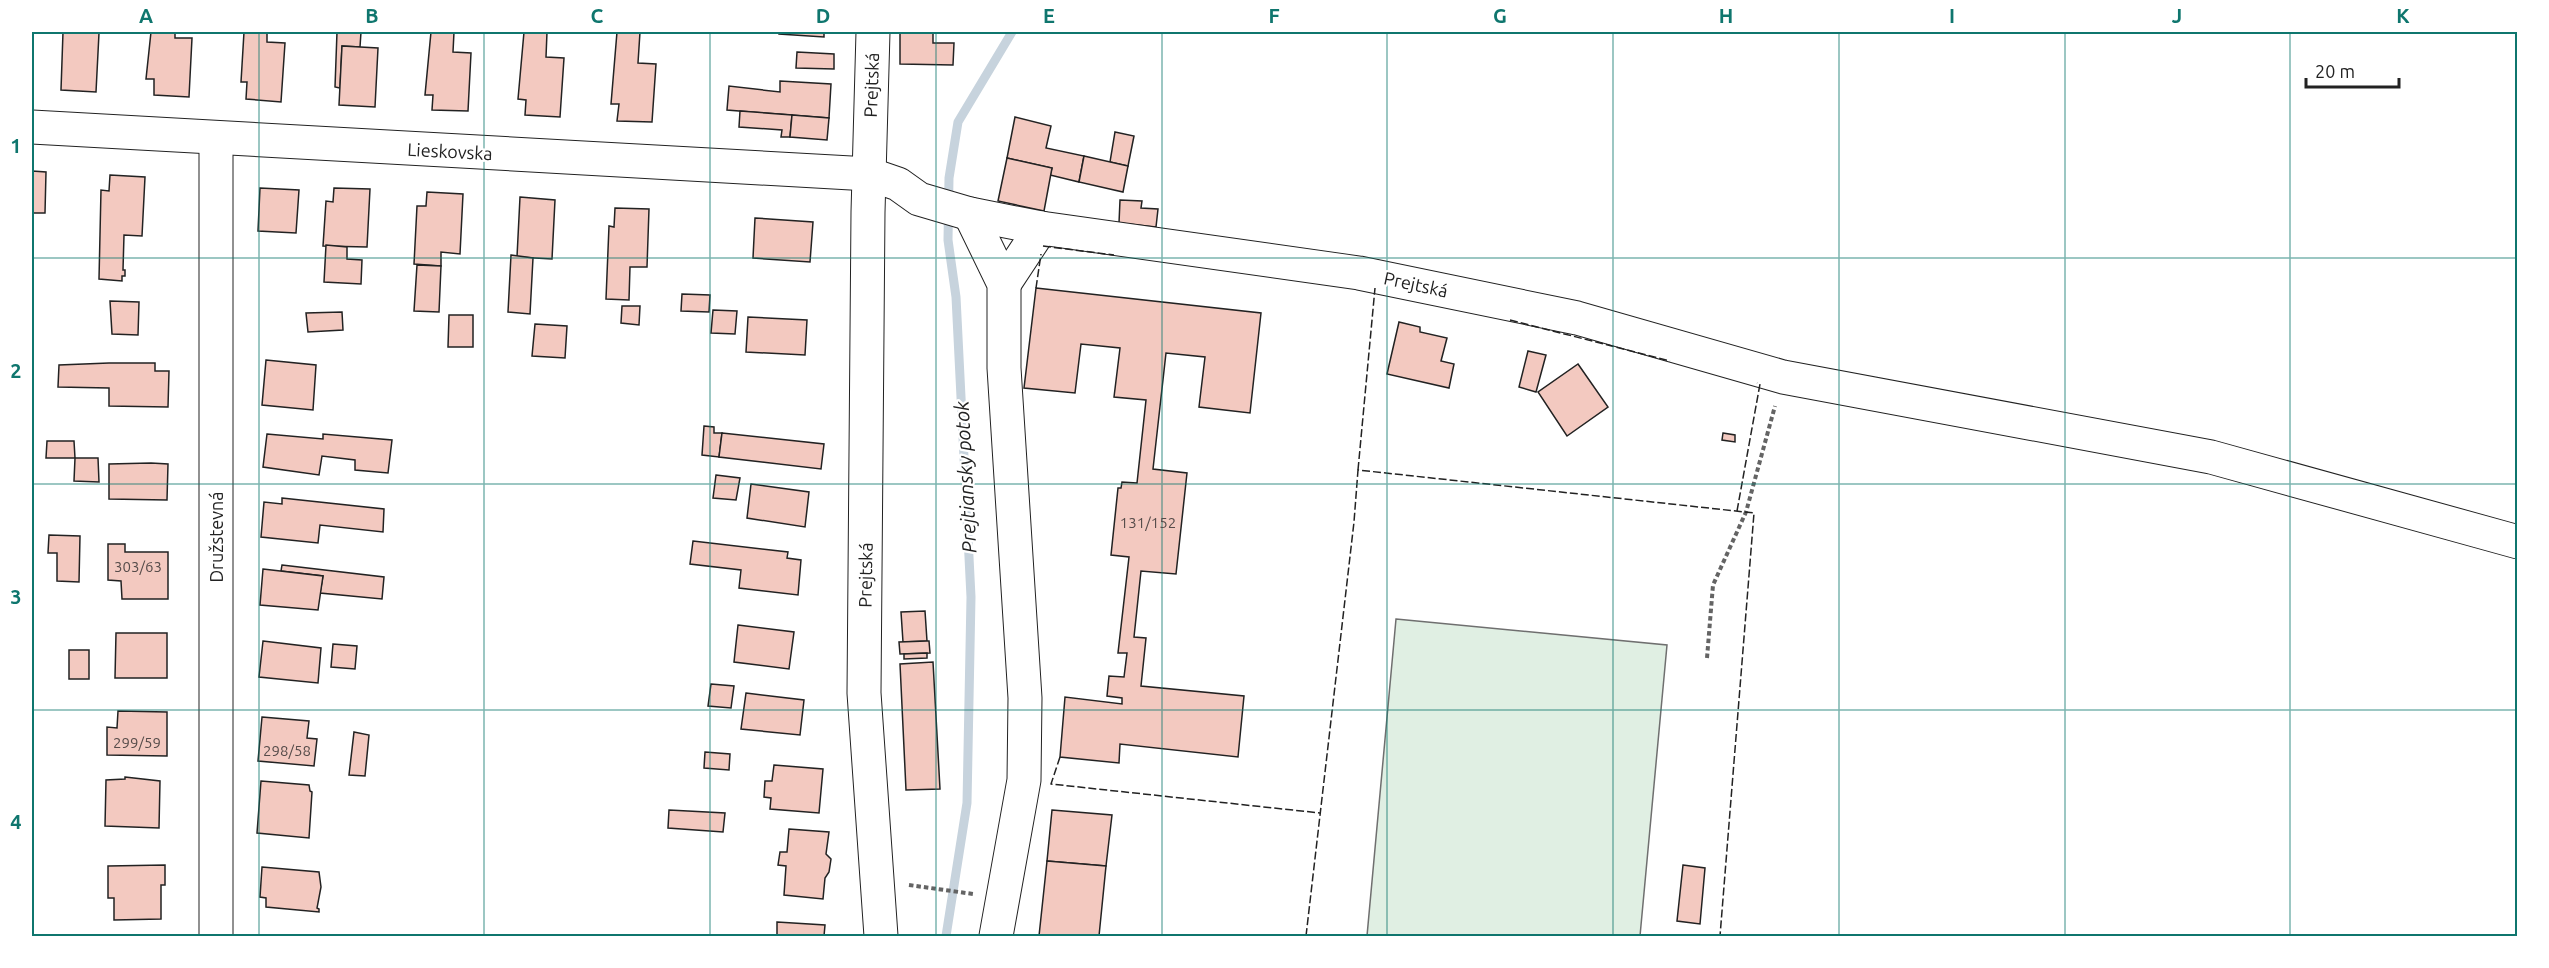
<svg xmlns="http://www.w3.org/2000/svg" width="2549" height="968" viewBox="0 0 2549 968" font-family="Ubuntu,sans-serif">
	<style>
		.green { fill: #e0efe3; stroke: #6f6f6f; stroke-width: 1.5 }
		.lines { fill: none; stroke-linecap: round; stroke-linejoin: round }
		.stream { stroke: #c7d3dd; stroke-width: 9 }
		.building { fill: #f3c9c0; stroke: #222; stroke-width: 1.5 }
		.minor-casing { stroke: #222; stroke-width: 35 }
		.path { stroke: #646464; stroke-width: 4; stroke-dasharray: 4.5 3; stroke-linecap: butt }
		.minor { stroke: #fff; stroke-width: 33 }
		.fence { stroke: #222; stroke-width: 1.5; stroke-dasharray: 8 3; stroke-linecap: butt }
		.grid { fill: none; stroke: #0f766e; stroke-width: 1.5; stroke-opacity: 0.55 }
		.labels { text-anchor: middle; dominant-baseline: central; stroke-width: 4.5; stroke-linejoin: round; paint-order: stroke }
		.number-label { font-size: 15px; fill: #564c4a }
		.street-label { font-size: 18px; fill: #222; stroke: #fff }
		.water-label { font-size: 20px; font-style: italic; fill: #222; stroke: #fff }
		.neatline { fill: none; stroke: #0f766e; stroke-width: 2 }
		.grid-label { font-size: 20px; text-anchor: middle; font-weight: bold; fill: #0f766e }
	</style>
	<rect width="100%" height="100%" fill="#fff"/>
	<polygon class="green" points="1396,619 1667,645 1640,936 1367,936"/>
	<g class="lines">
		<polyline class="stream" points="946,936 967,803 971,597 956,297 948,240 949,178 958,122 1012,32"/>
	</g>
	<g class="building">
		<polygon points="63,32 99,33 96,92 61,90"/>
		<polygon points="151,32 175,32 175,38 192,38 189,97 154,95 154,79 146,79"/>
		<polygon points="244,32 267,32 267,42 285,43 281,102 246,99 247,82 241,82"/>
		<polygon points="337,32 361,32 360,47 342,46 340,88 335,87"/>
		<polygon points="431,32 454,32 453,52 471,53 468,111 432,110 433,95 425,95"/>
		<polygon points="524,32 547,32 546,57 564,58 560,117 525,115 526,100 518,99"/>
		<polygon points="617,32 640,32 638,63 656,64 652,122 617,121 619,104 611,104"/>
		<polygon points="779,32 824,32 824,37 779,34"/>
		<polygon points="900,32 933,32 933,43 954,43 953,65 900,64"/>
		<polygon points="342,46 378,48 375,107 339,105"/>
		<polygon points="797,52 834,54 834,69 796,68"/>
		<polygon points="780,81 831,84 829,118 727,110 729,86 780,92"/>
		<polygon points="740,111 792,115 790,137 781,137 782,130 739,127"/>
		<polygon points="792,115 829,118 827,140 790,137"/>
		<polygon points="1015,117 1051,126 1046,148 1084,156 1079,182 1050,175 1052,168 1007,158"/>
		<polygon points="1115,132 1134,136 1128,166 1110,162"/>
		<polygon points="1084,156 1128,166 1123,192 1079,182"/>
		<polygon points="1007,158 1052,168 1044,211 998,201"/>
		<polygon points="32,171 46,172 45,213 32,213"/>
		<polygon points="110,175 145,177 142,236 124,235 123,270 125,270 125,276 122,276 122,281 99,279 101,190 109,191"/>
		<polygon points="260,188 299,190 296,233 258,231"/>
		<polygon points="334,188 370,189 367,247 323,246 326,201 333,202"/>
		<polygon points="427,192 463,194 460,254 441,252 441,266 414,264 417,206 426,206"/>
		<polygon points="520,197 555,200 552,259 517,257"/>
		<polygon points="1120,200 1142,201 1141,208 1158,209 1156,227 1119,223"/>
		<polygon points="615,208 649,209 647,267 630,267 629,300 606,299 609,226 614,227"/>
		<polygon points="755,218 813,222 810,262 753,258"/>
		<polygon points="326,245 347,247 347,259 362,260 361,284 324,282"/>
		<polygon points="511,255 533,258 530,314 508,312"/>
		<polygon points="417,265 441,266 439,312 414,311"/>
		<polygon points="1036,288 1261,313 1250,413 1199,407 1205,357 1166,353 1153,469 1187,473 1176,574 1141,571 1134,637 1146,638 1141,686 1244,696 1238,757 1120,744 1119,763 1060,757 1065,697 1122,704 1122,698 1107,696 1109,676 1124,677 1127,653 1118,653 1129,557 1111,555 1118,488 1121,488 1122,482 1137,483 1146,400 1114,397 1120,348 1081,344 1075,393 1024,388"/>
		<polygon points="682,294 710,295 709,312 681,311"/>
		<polygon points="110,301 139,302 138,335 112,334"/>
		<polygon points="622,306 640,306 639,325 621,323"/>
		<polygon points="713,310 737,311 735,334 711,333"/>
		<polygon points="342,312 343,330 308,332 306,313"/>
		<polygon points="449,315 473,315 473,347 448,347"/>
		<polygon points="748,317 807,320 805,355 746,352"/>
		<polygon points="1399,322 1420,327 1420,332 1447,338 1441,361 1454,364 1449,388 1387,374"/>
		<polygon points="535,324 567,326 565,358 532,356"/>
		<polygon points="1528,351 1546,355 1536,392 1519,387"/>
		<polygon points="266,360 316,365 313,410 262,405"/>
		<polygon points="109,363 155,363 155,371 169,371 168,407 109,406 109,388 58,387 59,365"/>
		<polygon points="1578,364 1608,407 1567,436 1538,392"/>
		<polygon points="704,426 714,427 714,433 722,433 719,457 702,455"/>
		<polygon points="722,433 824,444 821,469 719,457"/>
		<polygon points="1723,433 1735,435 1735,442 1722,440"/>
		<polygon points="267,434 323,439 323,434 392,440 388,473 355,470 355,460 322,456 319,475 263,467"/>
		<polygon points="47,441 74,441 75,458 46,458"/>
		<polygon points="75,458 98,458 99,482 74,481"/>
		<polygon points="151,463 168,464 167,500 109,499 109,464"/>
		<polygon points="716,475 740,478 736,500 713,498"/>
		<polygon points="751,484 809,492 805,527 747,518"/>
		<polygon points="282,498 384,509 383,532 320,525 318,543 261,537 264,502 282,504"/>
		<polygon points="49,535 80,536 79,582 57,581 57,553 48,553"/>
		<polygon points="693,541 788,552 787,558 801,560 798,595 739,588 741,570 690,564"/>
		<polygon points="108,544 125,544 125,552 168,552 168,599 122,599 121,581 108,580"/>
		<polygon points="282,565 384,577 382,599 320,593 323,576 281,571"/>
		<polygon points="263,569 323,576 318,610 260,605"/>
		<polygon points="925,611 927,641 903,642 901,612"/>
		<polygon points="738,625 794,632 789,669 734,662"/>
		<polygon points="116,633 167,633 167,678 115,678"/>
		<polygon points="263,641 321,648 318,683 259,677"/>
		<polygon points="927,641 929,641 930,653 900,654 899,642"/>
		<polygon points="333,644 357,646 355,669 331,667"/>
		<rect x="69" y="650" width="20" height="29"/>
		<polygon points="927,653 927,658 904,659 904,654"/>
		<polygon points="933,662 940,789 906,790 900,664"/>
		<polygon points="711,684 734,686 731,708 708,706"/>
		<polygon points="746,693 804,700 800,735 741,729"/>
		<polygon points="118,711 167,712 167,756 107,755 107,727 117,728"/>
		<polygon points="262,717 309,721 307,738 317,739 314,766 258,761"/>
		<polygon points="354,732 369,735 365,776 349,775"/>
		<polygon points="705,752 730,754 729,770 704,768"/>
		<polygon points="774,765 823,769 819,813 770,809 771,798 764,797 765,781 772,781"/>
		<polygon points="125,777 160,781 159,828 105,826 106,780 125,779"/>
		<polygon points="261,781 309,785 310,791 312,792 309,838 257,833"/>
		<polygon points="669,810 725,813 723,832 668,828"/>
		<polygon points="1052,810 1112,815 1106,866 1047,861"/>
		<polygon points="789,829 829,832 826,854 831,859 829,872 825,878 823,899 784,895 786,866 778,865 780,852 787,852"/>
		<polygon points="1047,861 1106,866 1099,936 1039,936"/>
		<polygon points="165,865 165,885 161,885 161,919 114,920 114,898 108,898 108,866"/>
		<polygon points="1683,865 1705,868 1700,924 1677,921"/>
		<polygon points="262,867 319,872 321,887 317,908 319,909 319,912 266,907 266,898 260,897"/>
		<polygon points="777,922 825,925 824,936 777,936"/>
	</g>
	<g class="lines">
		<defs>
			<g id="minor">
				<polyline points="873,32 868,212 864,693 881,936"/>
				<polyline points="32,127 869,174 898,184 919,199 970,214 1041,228 1359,273 1577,318 1783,377 2211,457 2518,542"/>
				<polyline points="970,214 1004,284 1004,368 1025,698 1024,780 996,936"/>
				<polyline points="1004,284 1041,228"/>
				<polyline points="216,936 216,138"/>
			</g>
		</defs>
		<use href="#minor" class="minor-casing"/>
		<g class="path">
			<polyline points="1707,658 1713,585 1746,512 1775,406"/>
			<polyline points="909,885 973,894"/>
		</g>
		<use href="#minor" class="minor"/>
		<g class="fence">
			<polyline points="1043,246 1114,255"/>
			<polyline points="1036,288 1041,254"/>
			<polyline points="1510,320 1670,361"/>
			<polyline points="1358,470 1375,288"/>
			<polyline points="1737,511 1760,384 1757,383"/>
			<polyline points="1060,757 1051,784 1320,813"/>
			<polyline points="1306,936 1354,522 1358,470 1754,513 1720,936"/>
		</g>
	</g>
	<path class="grid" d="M259,32V936M484,32V936M710,32V936M936,32V936M1162,32V936M1387,32V936M1613,32V936M1839,32V936M2065,32V936M2290,32V936M32,258H2518M32,484H2518M32,710H2518"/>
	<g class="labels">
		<g class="number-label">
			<text x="1148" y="522">131/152</text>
			<text x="138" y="566">303/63</text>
			<text x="137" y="742">299/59</text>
			<text x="287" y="750">298/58</text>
		</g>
		<g class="street-label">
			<text transform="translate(871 85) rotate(-88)">Prejtská</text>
			<text transform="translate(450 151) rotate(3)">Lieskovska</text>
			<text transform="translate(1416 284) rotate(12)">Prejtská</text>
			<text transform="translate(216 537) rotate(-90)">Družstevná</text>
			<text transform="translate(865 575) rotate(-89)">Prejtská</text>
		</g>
		<g class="water-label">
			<text transform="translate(965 477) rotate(-93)">Prejtiansky potok</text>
		</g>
	</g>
	<rect width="2549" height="968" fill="none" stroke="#ffffff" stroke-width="66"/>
	<path d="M2306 78v9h93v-9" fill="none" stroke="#222222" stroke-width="3"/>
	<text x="2315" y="78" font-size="18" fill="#222222" stroke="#ffffff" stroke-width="4.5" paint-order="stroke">20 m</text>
	<rect x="33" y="33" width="2483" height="902" class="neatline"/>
	<g class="grid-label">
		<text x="146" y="23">A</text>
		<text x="372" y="23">B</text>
		<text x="597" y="23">C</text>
		<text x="823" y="23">D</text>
		<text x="1049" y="23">E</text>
		<text x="1274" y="23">F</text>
		<text x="1500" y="23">G</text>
		<text x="1726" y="23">H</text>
		<text x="1952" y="23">I</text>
		<text x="2177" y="23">J</text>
		<text x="2403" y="23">K</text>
		<text x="16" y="153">1</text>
		<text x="16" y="378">2</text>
		<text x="16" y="604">3</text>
		<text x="16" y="829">4</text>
	</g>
</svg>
